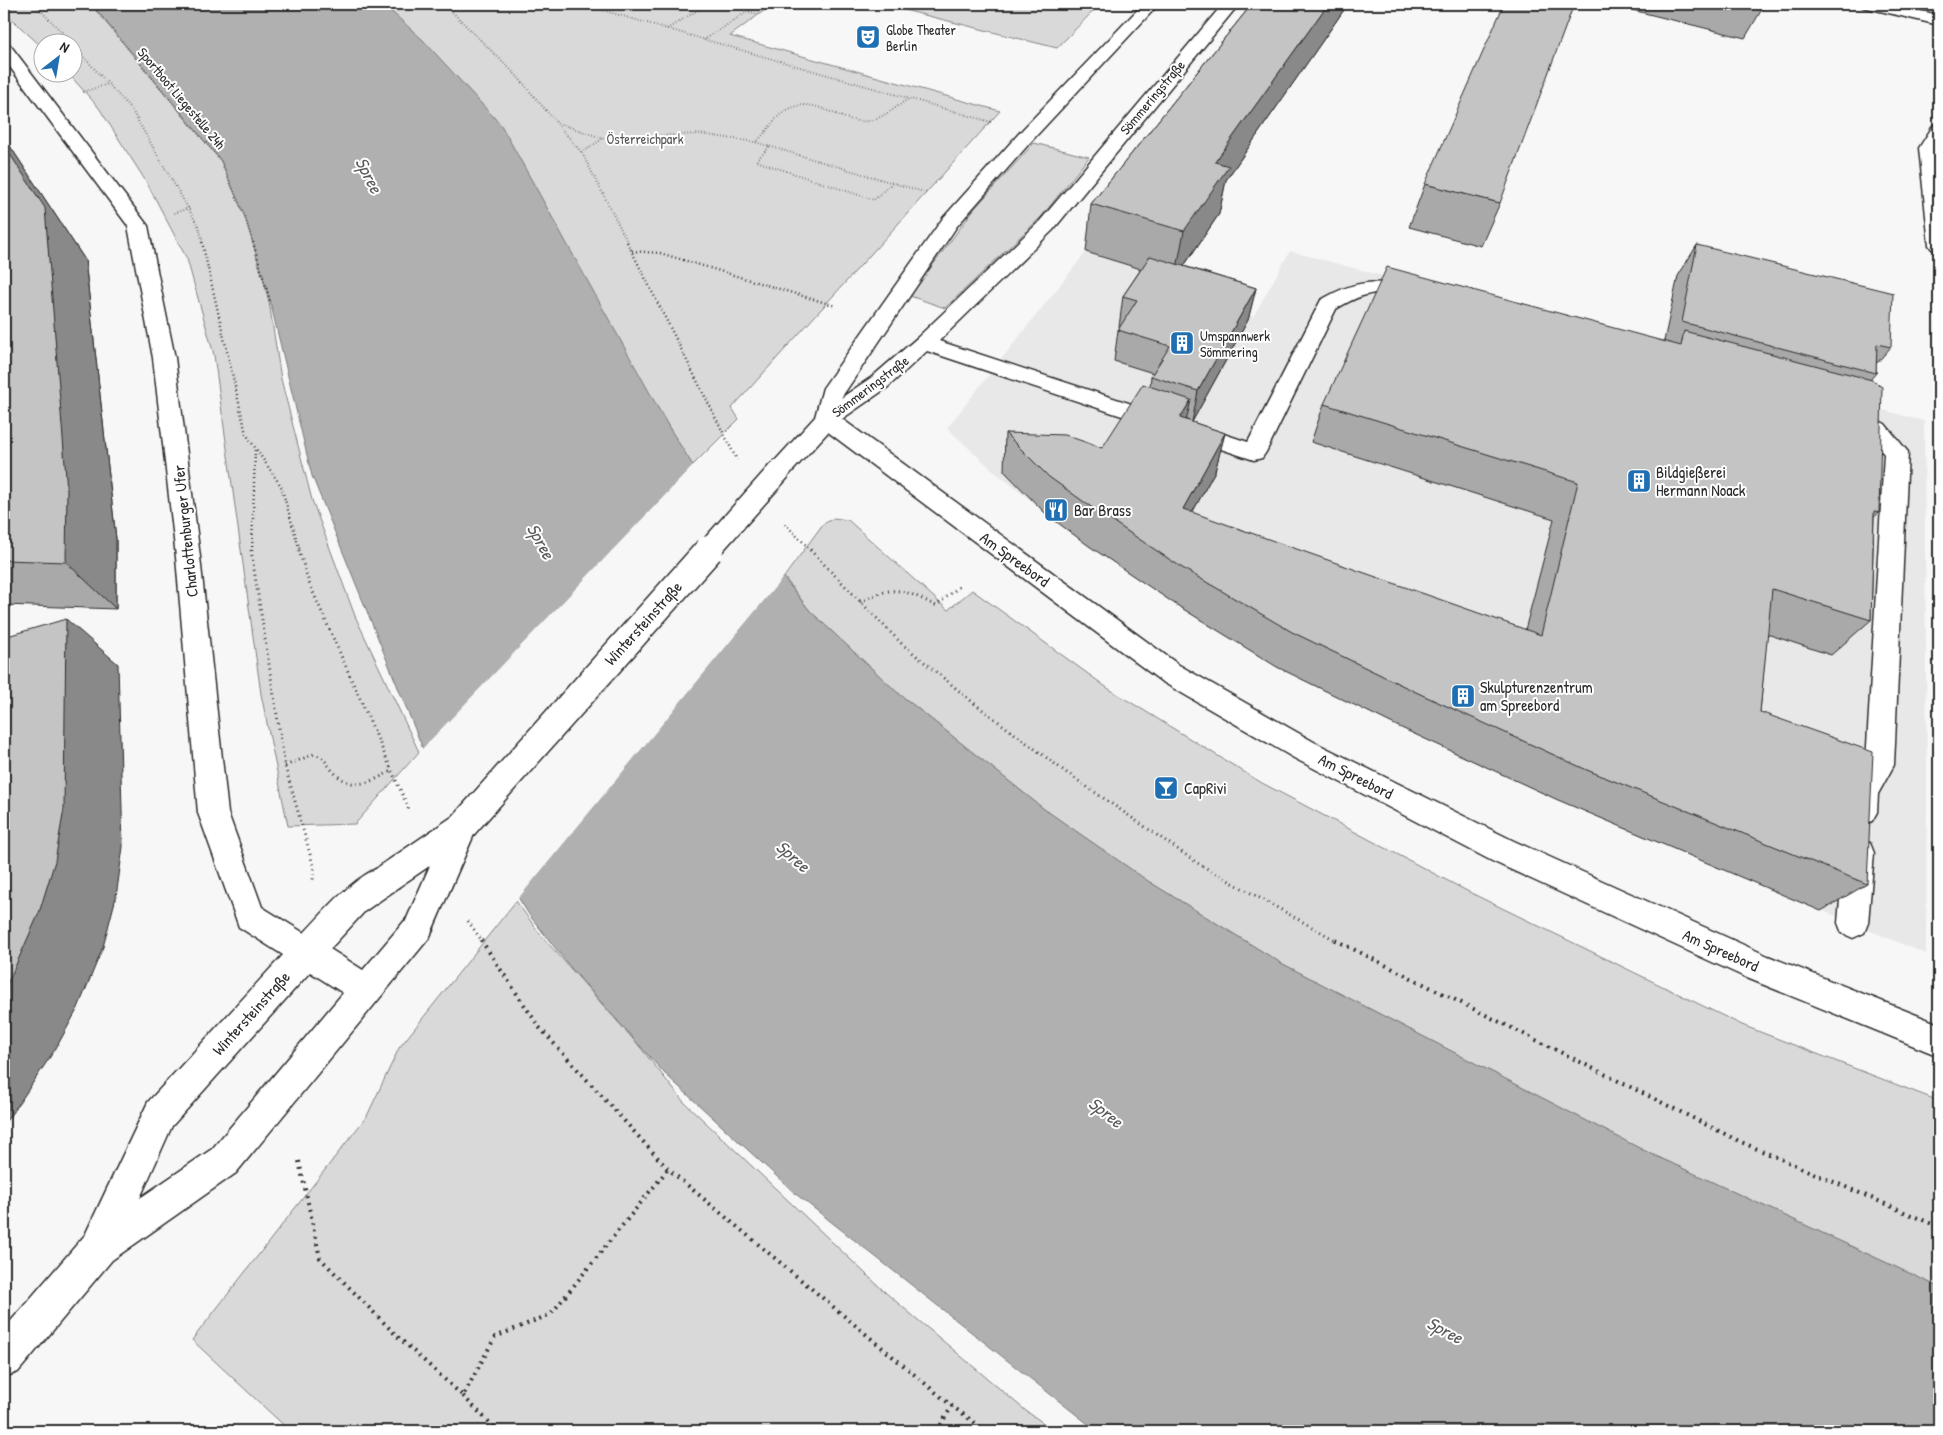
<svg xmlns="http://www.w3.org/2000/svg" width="1943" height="1435" viewBox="0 0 1943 1435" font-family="'Patrick Hand',sans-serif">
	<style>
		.built { fill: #e8e8e8 }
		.green { fill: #d9d9d9; stroke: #828282 }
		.water { fill: #b0b0b0; stroke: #7b7b7b }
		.pier { fill: #f7f7f7 }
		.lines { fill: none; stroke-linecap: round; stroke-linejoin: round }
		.minor-casing { stroke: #2b2b2b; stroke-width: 3 }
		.path-far3 { stroke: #2b2b2b; stroke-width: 2; stroke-dasharray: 0.5 2.5; stroke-linecap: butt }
		.path-far2 { stroke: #2b2b2b; stroke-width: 2.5; stroke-dasharray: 1 3; stroke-linecap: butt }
		.path-far1 { stroke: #2b2b2b; stroke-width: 3; stroke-dasharray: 1 4; stroke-linecap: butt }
		.path { stroke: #2b2b2b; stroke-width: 4; stroke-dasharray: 2 5; stroke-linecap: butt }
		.minor { fill: #fff; fill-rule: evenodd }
		.minor-bridge-far1-casing { stroke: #2b2b2b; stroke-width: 25; stroke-linecap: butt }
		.minor-bridge-casing { stroke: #2b2b2b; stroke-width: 31; stroke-linecap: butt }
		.minor-bridge-far1 { stroke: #fff; stroke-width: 22 }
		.minor-bridge { stroke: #fff; stroke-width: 28 }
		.wall { fill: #a9a9a9; stroke: #2b2b2b }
		.shaded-wall { fill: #898989; stroke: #2b2b2b }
		.building { fill: #c4c4c4; stroke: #2b2b2b }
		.labels { text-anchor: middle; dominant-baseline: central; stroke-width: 4; stroke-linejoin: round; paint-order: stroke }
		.far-poi-label { font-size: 14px; fill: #2b2b2b; stroke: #fff; text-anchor: start }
		.far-street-label { font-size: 14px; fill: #2b2b2b; stroke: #fff }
		.far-park-label { font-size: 14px; fill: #565656; stroke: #fff }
		.poi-label { font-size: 16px; fill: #2b2b2b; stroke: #fff; text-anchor: start }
		.street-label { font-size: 16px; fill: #2b2b2b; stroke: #fff }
		.water-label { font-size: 18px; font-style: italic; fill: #5a5a5a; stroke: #fff }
	</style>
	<rect width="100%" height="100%" fill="#f7f7f7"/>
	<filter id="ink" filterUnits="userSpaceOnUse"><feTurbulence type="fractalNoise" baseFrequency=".02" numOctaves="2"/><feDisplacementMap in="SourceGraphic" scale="10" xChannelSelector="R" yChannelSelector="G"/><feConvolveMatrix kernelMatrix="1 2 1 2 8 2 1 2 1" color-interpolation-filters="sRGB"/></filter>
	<g filter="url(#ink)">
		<polygon class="built" points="1290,251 1924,421 1927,781 1926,954 1558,800 1397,726 1277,667 1175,604 1089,546 996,473 947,428 1086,252 1199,287 1253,317"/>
		<g class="green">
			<polygon points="4,4 91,4 221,161 245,217 261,269 269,302 281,379 312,500 355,616 419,752 355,824 288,826 261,694 214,355 187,259 147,183 99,108 68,73 72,72 72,42 42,42 42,47 4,12"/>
			<polygon points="384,4 773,4 730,36 1000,111 732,408 739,419 692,466 667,424"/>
			<polygon points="880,4 1100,4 1057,48"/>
			<polygon points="1034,143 1089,157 1042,216 945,308 910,296 974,209"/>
			<polygon points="834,518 848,520 948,610 972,590 1109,689 1262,783 1469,892 1742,1025 1939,1101 1939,1287 1643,1150 1281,963 1148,881 1044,809 897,692 810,611 784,577 823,524"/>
			<polygon points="516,901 540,934 640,1047 683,1101 886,1293 1026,1411 1055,1431 290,1431 192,1340 367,1116 399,1048"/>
		</g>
		<polygon class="water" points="91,4 383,4 423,40 501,125 667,424 721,510 783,577 810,611 897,692 1044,809 1148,881 1281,963 1643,1150 1939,1287 1939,1431 1097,1431 797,1195 664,1073 571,968 530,916 423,749 312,476 270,301 245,217 221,161"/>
		<polygon class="pier" points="694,465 723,508 785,575 517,900 421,750"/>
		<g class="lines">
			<defs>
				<g id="minor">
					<path d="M1143,4H1159L1035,137L957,226L841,398L872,377L917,338L1039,222L1223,4H1239L1053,230L939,341L1248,442L1321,300C1358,278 1378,279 1419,290L1422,294L1419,298C1408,301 1399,296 1388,294C1370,290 1351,300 1336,309L1266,452L1262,458L1254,460L927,351L888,387L842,419L1179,665L1314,742L1514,841L1768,956L1939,1024V1056L1747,978L1492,861L1294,758L1161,681L828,432L788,476L780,478L772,476L768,470L772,464L815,417L823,388L943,218L1023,129Z"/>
					<polygon points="1860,4 1888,4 1939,15 1939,25 1863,7"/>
					<path d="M4,43L10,45L148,226L175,358L200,557L228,813L262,907L304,933C329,907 352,877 387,864L398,868L402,878L398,888L365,911L330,949L363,970L407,918L418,913L429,918L434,928L429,938L236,1173L112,1260L18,1372L4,1377V1329L85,1235L148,1102L283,955L239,927L198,813L176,557L153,358L128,226L4,59ZM310,972L343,993L212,1149L140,1198L172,1126Z"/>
					<polygon points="1939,125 1939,144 1937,148 1939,167 1939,251 1932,249 1929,245 1919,148 1933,126"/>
					<path d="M1851,406L1885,424L1908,452L1894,765L1878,794L1877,812L1872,821L1862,825L1852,821C1842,800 1855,781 1866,763L1884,454L1869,436L1843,419L1840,414L1843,409Z"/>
					<polygon points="1859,839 1870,843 1874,853 1868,923 1864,933 1853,938 1842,933 1838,923 1844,853 1848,843"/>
				</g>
			</defs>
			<use href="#minor" class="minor-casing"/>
			<g class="path-far3">
				<polyline points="34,4 72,42"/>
				<polyline points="91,4 221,161 245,217 253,243"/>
				<polyline points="444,4 517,76 582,153 628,243"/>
				<polyline points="581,4 991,122"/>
				<polyline points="749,12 759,14"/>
				<polyline points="667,29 708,4"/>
				<polyline points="704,40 753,8 737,4"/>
				<polyline points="72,44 131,109 199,227 203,243"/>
				<polyline points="83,92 108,84"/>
				<polyline points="561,124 602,138 700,134 755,142 927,193"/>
				<path d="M756,142C768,132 774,116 789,109C818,95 838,124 867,121C882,119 896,107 908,99"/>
				<polyline points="769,147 756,161 874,200 892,183"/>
				<polyline points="582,153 602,139"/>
				<polyline points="174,213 189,208"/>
			</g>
			<g class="path-far2">
				<polyline points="202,242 246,434 281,486 300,551"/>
				<polyline points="253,242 270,301"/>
				<polyline points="627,242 737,460"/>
				<polyline points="632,251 660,253 836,306"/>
				<polyline points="785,524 812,551"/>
				<polyline points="252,551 255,450"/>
			</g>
			<g class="path-far1">
				<polyline points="251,550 285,766 314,868 313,880"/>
				<polyline points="299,550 309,583 410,812"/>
				<polyline points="810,550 901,643 975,704 1067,773 1199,864 1337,941"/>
				<path d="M860,602C894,584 903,589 936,606L961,585"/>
				<path d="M285,766L314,754C324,757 325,761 331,769C350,792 369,784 391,771"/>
				<polyline points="468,921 482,941"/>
			</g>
			<g class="path">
				<polyline points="481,940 539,1027 668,1169 952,1406 986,1431"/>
				<polyline points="1335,940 1741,1142 1939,1227"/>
				<polyline points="299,1161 320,1258 398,1337 463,1396 495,1337 551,1314 668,1169"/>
				<polyline points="463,1396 498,1431"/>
				<polyline points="937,1431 952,1406"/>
			</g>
			<use href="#minor" class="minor"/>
			<defs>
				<polyline id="minor-bridge-far1" points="708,551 780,470"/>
				<g id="minor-bridge">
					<polyline points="387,878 462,827 709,550"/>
					<polyline points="418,928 462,827"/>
				</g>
			</defs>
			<use href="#minor-bridge-far1" class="minor-bridge-far1-casing"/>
			<use href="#minor-bridge" class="minor-bridge-casing"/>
			<use href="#minor-bridge-far1" class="minor-bridge-far1"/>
			<use href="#minor-bridge" class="minor-bridge"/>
		</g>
		<g class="wall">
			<polygon points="1252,4 1348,4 1226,180 1219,214 1184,266 1256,288 1248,320 1192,422 1186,420 1225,433 1215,471 1192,513 1525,630 1554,519 1311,442 1324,404 1664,341 1678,276 1697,245 1891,347 1876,364 1876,373 1870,380 1879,513 1874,517 1871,620 1831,655 1767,634 1760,712 1867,884 1821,911 1558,800 1397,726 1277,667 1175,604 1089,546 1046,514 1004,471 1005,433 1102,448 1150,387 1151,376 1153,373 1114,361 1118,330 1120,327 1119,327 1123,296 1141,269 1086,252 1091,204"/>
			<polygon points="1608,4 1765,4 1745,38"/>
			<polygon points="4,137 85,260 116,539 116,609 4,605"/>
			<polygon points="1425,184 1500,203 1481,246 1409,227"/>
		</g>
		<g class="shaded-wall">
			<polygon points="1328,4 1348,4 1226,180 1219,214 1175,279 1184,231 1215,162"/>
			<polygon points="4,137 85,260 116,539 116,609 66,562 4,145"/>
			<polygon points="1256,288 1248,320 1192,422 1198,391"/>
			<polygon points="1191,400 1182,438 1180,418"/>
			<polygon points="1225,433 1215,471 1174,546 1183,509"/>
			<polygon points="66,619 118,664 123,847 116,897 103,947 78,1008 56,1048 20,1102 4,1124 4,989"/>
		</g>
		<g class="building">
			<polygon points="1252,4 1328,4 1215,162 1229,166 1184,231 1091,204"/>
			<polygon points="1504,4 1574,4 1500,203 1425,184"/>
			<polygon points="4,145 45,208 67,490 66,562 4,560"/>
			<polygon points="1697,245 1893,293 1891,347 1877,344 1876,373 1682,322"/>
			<polygon points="1150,256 1256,288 1198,391 1151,376 1170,346 1118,330 1137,300 1123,296"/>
			<polygon points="1387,267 1681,346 1684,331 1872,380 1882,387 1879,513 1874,511 1871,620 1772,589 1760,712 1873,752 1867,884 1587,770 1418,693 1292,632 1184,569 1094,509 1049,477 1005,433 1065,435 1102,448 1143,384 1191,400 1180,418 1225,433 1183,509 1541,635 1578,482 1324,404"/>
			<polygon points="66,619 64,809 55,861 39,913 10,978 4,989 4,637"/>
		</g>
	</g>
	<defs>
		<symbol id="theatre-square" viewBox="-11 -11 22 22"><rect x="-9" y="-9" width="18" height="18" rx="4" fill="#1f6fb2" stroke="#fff"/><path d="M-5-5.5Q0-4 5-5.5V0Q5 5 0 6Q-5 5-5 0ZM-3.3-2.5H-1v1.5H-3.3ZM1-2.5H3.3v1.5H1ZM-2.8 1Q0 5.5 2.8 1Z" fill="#fff"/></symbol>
		<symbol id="building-square" viewBox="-11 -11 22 22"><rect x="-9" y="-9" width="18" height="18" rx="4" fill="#1f6fb2" stroke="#fff"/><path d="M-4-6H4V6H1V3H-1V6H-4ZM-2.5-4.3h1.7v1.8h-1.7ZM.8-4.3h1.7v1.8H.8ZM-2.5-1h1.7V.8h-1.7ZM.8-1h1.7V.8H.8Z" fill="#fff"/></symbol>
		<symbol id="restaurant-square" viewBox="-11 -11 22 22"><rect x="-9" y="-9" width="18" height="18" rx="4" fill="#1f6fb2" stroke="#fff"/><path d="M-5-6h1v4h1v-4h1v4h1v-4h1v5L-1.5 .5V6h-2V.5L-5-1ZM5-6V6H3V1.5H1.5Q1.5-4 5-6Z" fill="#fff"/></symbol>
		<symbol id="bar-square" viewBox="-11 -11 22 22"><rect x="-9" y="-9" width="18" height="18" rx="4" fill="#1f6fb2" stroke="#fff"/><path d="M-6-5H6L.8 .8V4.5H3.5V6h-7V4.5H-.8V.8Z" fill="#fff"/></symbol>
	</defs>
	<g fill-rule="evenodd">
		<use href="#theatre-square" x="854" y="23" width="28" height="28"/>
		<use href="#building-square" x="1168" y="329" width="28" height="28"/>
		<use href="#building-square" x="1625" y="467" width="28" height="28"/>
		<use href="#restaurant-square" x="1042" y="496" width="28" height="28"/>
		<use href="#building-square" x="1449" y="682" width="28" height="28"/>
		<use href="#bar-square" x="1152" y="774" width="28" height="28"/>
	</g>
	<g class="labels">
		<g class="far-poi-label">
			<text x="886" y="29">Globe Theater<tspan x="886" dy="16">Berlin</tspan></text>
			<text x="1200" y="335">Umspannwerk<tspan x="1200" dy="16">Sömmering</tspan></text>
		</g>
		<g class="far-street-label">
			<text transform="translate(1152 97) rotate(-50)">Sömmeringstraße</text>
			<text transform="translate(182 98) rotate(50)">Sportboot Liegestelle 24h</text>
			<text transform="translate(870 386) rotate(-37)">Sömmeringstraße</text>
		</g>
		<g class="far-park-label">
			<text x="645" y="138">Österreichpark</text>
		</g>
		<g class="poi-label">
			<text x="1656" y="472">Bildgießerei<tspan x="1656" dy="18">Hermann Noack</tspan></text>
			<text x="1074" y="510">Bar Brass</text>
			<text x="1480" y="687">Skulpturenzentrum<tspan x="1480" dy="18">am Spreebord</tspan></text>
			<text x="1184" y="788">CapRivi</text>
		</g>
		<g class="street-label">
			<text transform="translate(185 531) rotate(-96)">Charlottenburger Ufer</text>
			<text transform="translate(1015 559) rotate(36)">Am Spreebord</text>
			<text transform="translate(643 623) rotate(-48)">Wintersteinstraße</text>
			<text transform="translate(1356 776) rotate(27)">Am Spreebord</text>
			<text transform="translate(1721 950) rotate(24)">Am Spreebord</text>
			<text transform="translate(251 1013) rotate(-48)">Wintersteinstraße</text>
		</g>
		<g class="water-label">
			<text transform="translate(369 175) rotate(63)">Spree</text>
			<text transform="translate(541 541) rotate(61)">Spree</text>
			<text transform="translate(793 856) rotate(41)">Spree</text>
			<text transform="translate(1106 1112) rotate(38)">Spree</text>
			<text transform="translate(1445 1330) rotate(28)">Spree</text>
		</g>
	</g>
	<rect width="1943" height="1435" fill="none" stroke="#fff" stroke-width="20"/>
	<rect x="10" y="10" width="1923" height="1415" fill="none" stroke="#2b2b2b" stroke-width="2" filter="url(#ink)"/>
	<g transform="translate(58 58) rotate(31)"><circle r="24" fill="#ffffff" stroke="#aaaaaa"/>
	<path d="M0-4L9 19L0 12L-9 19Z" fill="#1f6fb2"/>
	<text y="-8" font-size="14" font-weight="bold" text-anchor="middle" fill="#2b2b2b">N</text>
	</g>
</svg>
